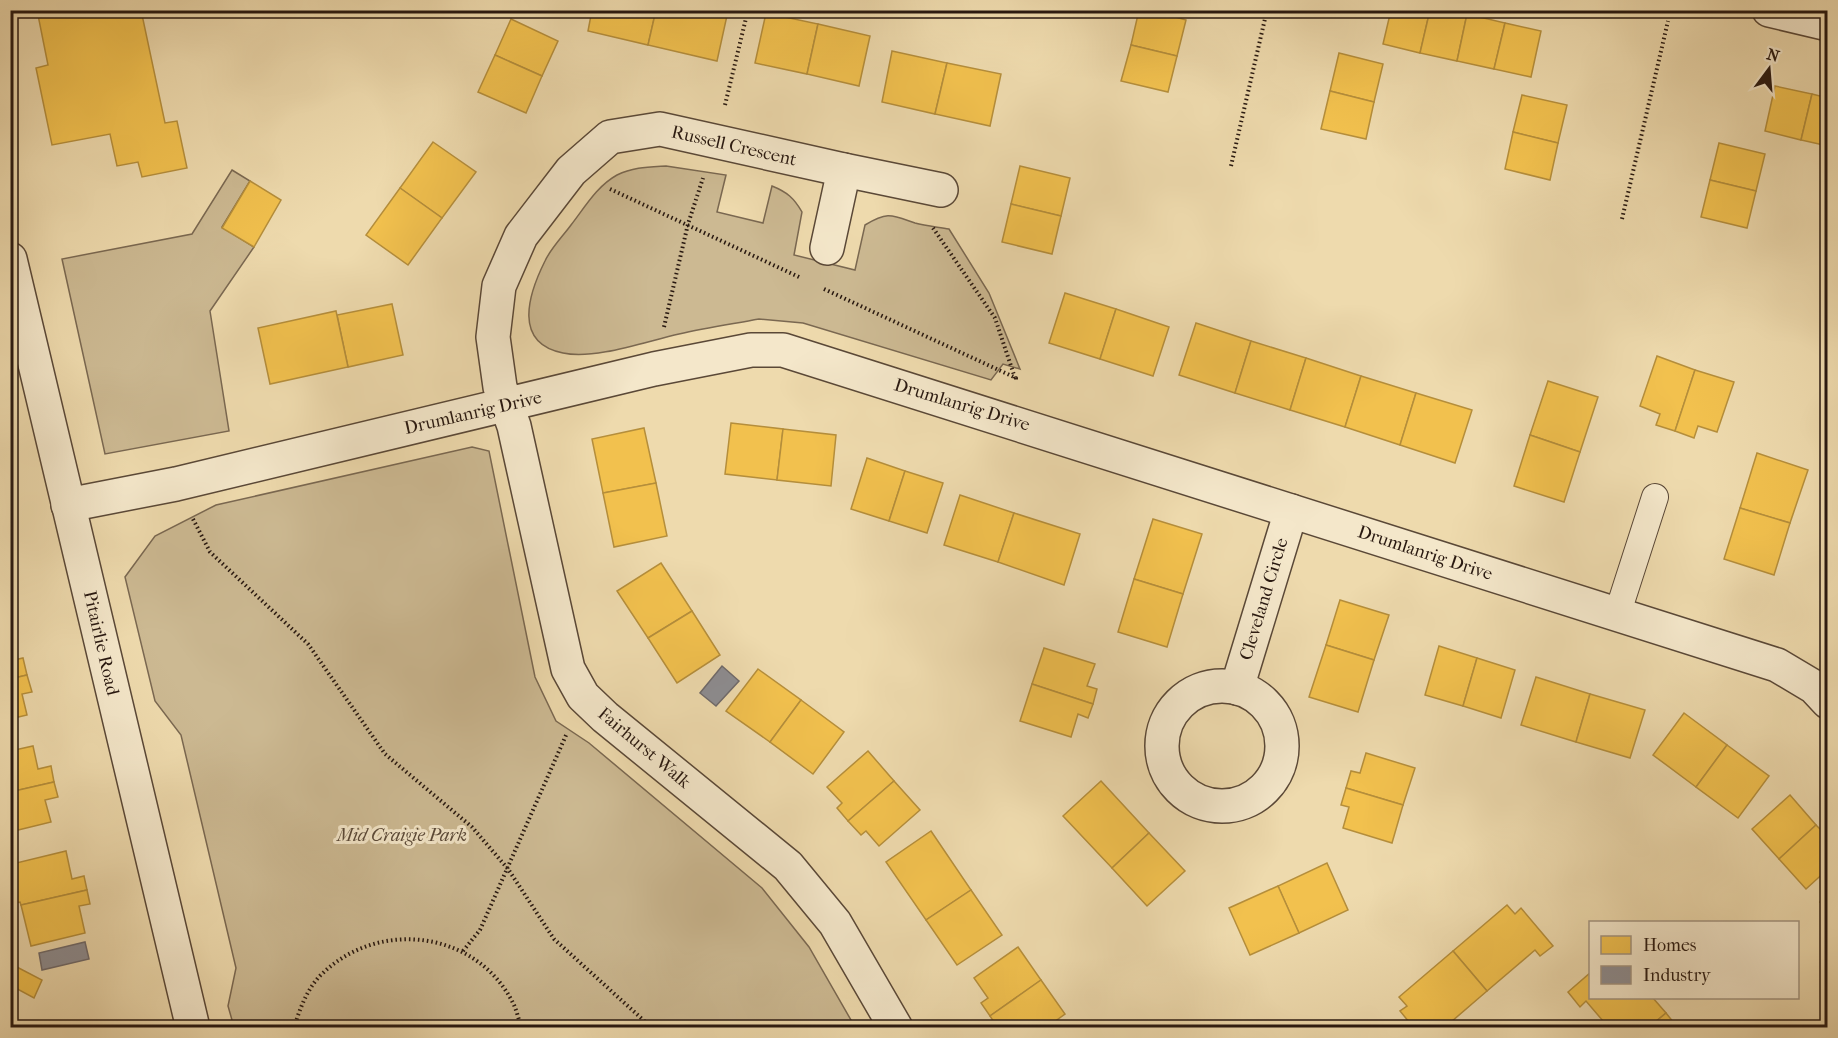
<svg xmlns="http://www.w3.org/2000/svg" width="1838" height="1038" viewBox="0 0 1838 1038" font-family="'IM FELL French Canon',serif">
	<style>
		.green { fill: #ccb992; stroke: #7a6851; stroke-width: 1.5 }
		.homes { fill: #f2c14e; stroke: #b58e3b; stroke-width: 1.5 }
		.industry { fill: #8d8d92; stroke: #6f6a6b; stroke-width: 1.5 }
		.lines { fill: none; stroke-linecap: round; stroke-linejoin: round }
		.lane-casing { stroke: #5a4837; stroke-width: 28 }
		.street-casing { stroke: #5a4837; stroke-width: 36 }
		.path { stroke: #281810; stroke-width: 4; stroke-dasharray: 1.5 3; stroke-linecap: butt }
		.lane { stroke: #f4e7ca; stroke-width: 26 }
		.street { stroke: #f4e7ca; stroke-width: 33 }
		.labels { text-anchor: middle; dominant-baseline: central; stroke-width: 6; stroke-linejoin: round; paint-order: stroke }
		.street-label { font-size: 18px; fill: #281810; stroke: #f4e7ca }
		.park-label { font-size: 18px; font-style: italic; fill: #594837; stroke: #f4e7ca }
	</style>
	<rect width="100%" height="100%" fill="#eedaad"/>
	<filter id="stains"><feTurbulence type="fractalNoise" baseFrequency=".00333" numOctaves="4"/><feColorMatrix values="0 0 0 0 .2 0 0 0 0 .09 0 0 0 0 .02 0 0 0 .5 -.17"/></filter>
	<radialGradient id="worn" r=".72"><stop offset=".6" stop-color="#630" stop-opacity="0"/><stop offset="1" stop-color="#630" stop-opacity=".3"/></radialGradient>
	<g class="green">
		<path d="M666,166L726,175L717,212L763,223L772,186C787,192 794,198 802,212L794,255L855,270L865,225C888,211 892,215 915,223C926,226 938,227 949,229L989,293L1020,369L1003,364L991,380L803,323L759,319C732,324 705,328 679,334C647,341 595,360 563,353C513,343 528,295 545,261C551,248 563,236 571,225C585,207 597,186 617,175C633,167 648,167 666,166Z"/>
		<polygon points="232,170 250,181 222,227 254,247 210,311 229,431 105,454 62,259 192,234"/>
		<polygon points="472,447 489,451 535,677 556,721 589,743 762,888 809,947 855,1027 234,1027 228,1006 236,968 181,735 155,701 125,577 155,536 216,505"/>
	</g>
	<g class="homes">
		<polygon points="37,10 141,10 165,123 177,121 187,168 142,177 138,162 117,166 110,134 52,145 36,68 48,65"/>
		<polygon points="592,10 656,10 648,45 588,31"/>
		<polygon points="656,10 728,11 717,61 648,45"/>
		<polygon points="1139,10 1151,10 1186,20 1177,56 1131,45"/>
		<polygon points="1391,10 1430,10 1420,53 1383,44"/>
		<polygon points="1430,10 1450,10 1467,14 1457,61 1420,53"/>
		<polygon points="766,13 818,24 807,74 755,63"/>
		<polygon points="1467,14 1505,23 1494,69 1457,61"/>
		<polygon points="511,19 558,41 542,76 495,55"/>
		<polygon points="1505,23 1541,31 1531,77 1494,69"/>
		<polygon points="818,24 870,36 859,86 807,74"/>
		<polygon points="1131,45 1177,56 1168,92 1121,81"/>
		<polygon points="892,51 947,63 935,114 882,102"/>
		<polygon points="1339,53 1383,64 1374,102 1330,91"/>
		<polygon points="495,55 542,76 526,113 478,92"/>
		<polygon points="947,63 1001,74 990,126 935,114"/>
		<polygon points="1775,86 1812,94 1801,140 1765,131"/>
		<polygon points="1330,91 1374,102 1366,139 1321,129"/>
		<polygon points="1812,94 1828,98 1828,146 1801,140"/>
		<polygon points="1522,95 1567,105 1558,143 1513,132"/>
		<polygon points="1513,132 1558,143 1550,180 1505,169"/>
		<polygon points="433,142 476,172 442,218 400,188"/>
		<polygon points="1719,143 1765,154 1756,191 1710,180"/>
		<polygon points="1020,166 1070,178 1061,216 1011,204"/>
		<polygon points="1710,180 1756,191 1747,228 1701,217"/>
		<polygon points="250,181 281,200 254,247 222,228"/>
		<polygon points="400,188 442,218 408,265 366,235"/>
		<polygon points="1011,204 1061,216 1052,254 1002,242"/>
		<polygon points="1065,293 1116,309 1100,359 1049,343"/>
		<polygon points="392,304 403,355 348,367 337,315"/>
		<polygon points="1116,309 1169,327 1153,376 1100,359"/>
		<polygon points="336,311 348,367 270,384 258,328"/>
		<polygon points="1196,323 1251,341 1235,393 1179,375"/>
		<polygon points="1251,341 1306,358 1290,410 1235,393"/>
		<polygon points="1657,356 1695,370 1675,431 1656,425 1660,414 1640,406"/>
		<polygon points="1306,358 1361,376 1345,427 1290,410"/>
		<polygon points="1695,370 1734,382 1717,432 1698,426 1694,438 1675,431"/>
		<polygon points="1361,376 1416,393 1400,445 1345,427"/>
		<polygon points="1548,381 1598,397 1580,452 1530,435"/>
		<polygon points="1416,393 1472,410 1455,463 1400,445"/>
		<polygon points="731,423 783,429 777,480 725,474"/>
		<polygon points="644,428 656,483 603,493 592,439"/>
		<polygon points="783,429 836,435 831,486 777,480"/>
		<polygon points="1828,433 1828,447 1821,443"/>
		<polygon points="1530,435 1580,452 1564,502 1514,486"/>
		<polygon points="1757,453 1808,470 1790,523 1740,508"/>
		<polygon points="867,458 905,471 889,521 851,509"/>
		<polygon points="905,471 943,483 927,533 889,521"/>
		<polygon points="656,483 667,536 614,547 603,493"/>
		<polygon points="960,495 1014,513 998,562 944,545"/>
		<polygon points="1740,508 1790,523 1774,575 1724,559"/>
		<polygon points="1014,513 1080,534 1064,585 998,562"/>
		<polygon points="1153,519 1202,534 1183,594 1134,579"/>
		<polygon points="661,563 692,611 648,638 617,591"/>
		<polygon points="1134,579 1183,594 1167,647 1118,632"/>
		<polygon points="1828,592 1828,605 1821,600"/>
		<polygon points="1340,600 1389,615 1374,660 1326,645"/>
		<polygon points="692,611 720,655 677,683 648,638"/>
		<polygon points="10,644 14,660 23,658 27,675 10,679"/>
		<polygon points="1326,645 1374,660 1358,712 1309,697"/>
		<polygon points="1439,646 1477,658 1463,706 1425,695"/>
		<polygon points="1044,648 1095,664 1087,686 1097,689 1093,704 1032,684"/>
		<polygon points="1477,658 1515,670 1501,718 1463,706"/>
		<polygon points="758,669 801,700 770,742 726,711"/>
		<polygon points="27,675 32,692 22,694 27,715 10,719 10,679"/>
		<polygon points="1536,677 1590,694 1576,742 1521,725"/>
		<polygon points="1032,684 1093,704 1088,718 1078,714 1071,737 1020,721"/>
		<polygon points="1590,694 1645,710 1630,758 1576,742"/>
		<polygon points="801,700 844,732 813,774 770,742"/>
		<polygon points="1684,713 1727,745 1696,787 1653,755"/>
		<polygon points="1727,745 1769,776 1738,818 1696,787"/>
		<polygon points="33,746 38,769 51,766 54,782 10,792 10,751"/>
		<polygon points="868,751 894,781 848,821 837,808 842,803 827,787"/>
		<polygon points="1366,753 1415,768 1403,805 1346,788 1351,771 1360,773"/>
		<polygon points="894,781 920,810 879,846 866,831 861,835 848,821"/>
		<polygon points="1101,781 1149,833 1112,868 1063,816"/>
		<polygon points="54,782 58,797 45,800 51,822 10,832 10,792"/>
		<polygon points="1346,788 1403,805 1392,843 1343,828 1349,807 1341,805"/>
		<polygon points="1790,795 1816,825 1779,859 1752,829"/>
		<polygon points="1816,825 1828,837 1828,869 1806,889 1779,859"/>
		<polygon points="931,831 971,890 926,920 886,862"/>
		<polygon points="1149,833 1185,871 1147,906 1112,868"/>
		<polygon points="66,851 72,879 84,876 87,890 21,905 20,902 10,904 12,864"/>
		<polygon points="1327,863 1348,910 1299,933 1278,886"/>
		<polygon points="1278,886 1299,933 1250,955 1229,908"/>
		<polygon points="87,890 90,904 79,906 85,933 31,946 21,905"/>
		<polygon points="971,890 1002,935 957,965 926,920"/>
		<polygon points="1828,896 1828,910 1820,902"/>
		<polygon points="1507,905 1515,914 1521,908 1553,946 1540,956 1535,950 1487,991 1453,951"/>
		<polygon points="1018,947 1041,980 990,1016 981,1003 988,998 974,978"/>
		<polygon points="1453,951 1487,991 1444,1028 1414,1028 1400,1011 1407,1006 1399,997"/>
		<polygon points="13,965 42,980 34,998 10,985 10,970"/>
		<polygon points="1590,973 1590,998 1653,998 1666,1013 1648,1028 1609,1028 1586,1001 1580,1007 1568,992"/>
		<polygon points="1041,980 1065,1014 1046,1028 1008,1028 1007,1025 998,1028 990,1016"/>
		<polygon points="1666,1013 1678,1028 1648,1028"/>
	</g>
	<g class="industry">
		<polygon points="722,666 739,681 716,706 700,693"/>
		<polygon points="85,942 89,959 42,970 39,953"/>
	</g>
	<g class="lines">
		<defs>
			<polyline id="lane" points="1617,615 1655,497"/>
			<g id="street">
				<polyline points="1769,10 1828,24"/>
				<polyline points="827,248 844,170"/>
				<polyline points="10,259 193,1028"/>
				<polyline points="68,505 176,484 654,369 751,350 783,350 1777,665 1814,687 1828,702"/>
				<circle cx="1222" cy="746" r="60"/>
				<polyline points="1237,688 1291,511"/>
				<polyline points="896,1028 835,923 788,866 605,717 583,696 568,669 514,426 500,387 493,337 499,286 521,236 571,171 610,137 660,129 844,170 941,190"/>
			</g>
		</defs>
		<use href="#lane" class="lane-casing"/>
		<use href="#street" class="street-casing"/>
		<g class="path">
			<polyline points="725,105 748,10"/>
			<polyline points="1231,166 1267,10"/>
			<polyline points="610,189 799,277"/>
			<polyline points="1622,219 1668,21"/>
			<polyline points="933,228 995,318 1015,378"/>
			<polyline points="824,289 1016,378 1016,382"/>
			<polyline points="664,327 688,224 703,178"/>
			<polyline points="193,519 210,552 308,644 385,754 472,827 508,869 554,939 652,1028"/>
			<polyline points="463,951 480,930 567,733"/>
			<path d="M294,1028C300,1008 308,986 324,972C382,918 479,932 514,1005C517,1012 519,1020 521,1028"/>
		</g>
		<use href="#lane" class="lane"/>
		<use href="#street" class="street"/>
	</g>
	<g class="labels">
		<g class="street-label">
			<text transform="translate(734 146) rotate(13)">Russell Crescent</text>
			<text transform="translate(962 405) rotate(17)">Drumlanrig Drive</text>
			<text transform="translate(473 413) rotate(-13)">Drumlanrig Drive</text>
			<text transform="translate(1425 553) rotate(18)">Drumlanrig Drive</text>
			<text transform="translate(1264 599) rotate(-73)">Cleveland Circle</text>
			<text transform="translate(101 643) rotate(77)">Pitairlie Road</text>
			<text transform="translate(644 748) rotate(40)">Fairhurst Walk</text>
		</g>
		<g class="park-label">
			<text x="402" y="835">Mid Craigie Park</text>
		</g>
	</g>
	<rect width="1838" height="1038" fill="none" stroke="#eedaad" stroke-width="36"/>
	<rect x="12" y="12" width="1814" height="1014" fill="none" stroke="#281810" stroke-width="3"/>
	<rect x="18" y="18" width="1802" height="1002" fill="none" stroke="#281810" stroke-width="1.5"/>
	<rect x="1589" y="921" width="210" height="78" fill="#f4e7ca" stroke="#a29480" stroke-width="1.5"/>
	<rect x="1601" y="936" width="30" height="18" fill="#f2c14e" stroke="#a29480" stroke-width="1.5"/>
	<text x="1643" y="951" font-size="18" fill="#281810">Homes</text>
	<rect x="1601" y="966" width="30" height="18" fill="#8d8d92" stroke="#a29480" stroke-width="1.5"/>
	<text x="1643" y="981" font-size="18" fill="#281810">Industry</text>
	<g transform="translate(1769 69) rotate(16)" stroke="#f4e7ca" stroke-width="4.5" paint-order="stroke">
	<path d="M0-4.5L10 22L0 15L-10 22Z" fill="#281810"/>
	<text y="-9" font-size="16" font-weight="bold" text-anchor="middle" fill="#281810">N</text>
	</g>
	<rect width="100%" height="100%" filter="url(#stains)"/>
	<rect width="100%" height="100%" fill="url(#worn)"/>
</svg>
